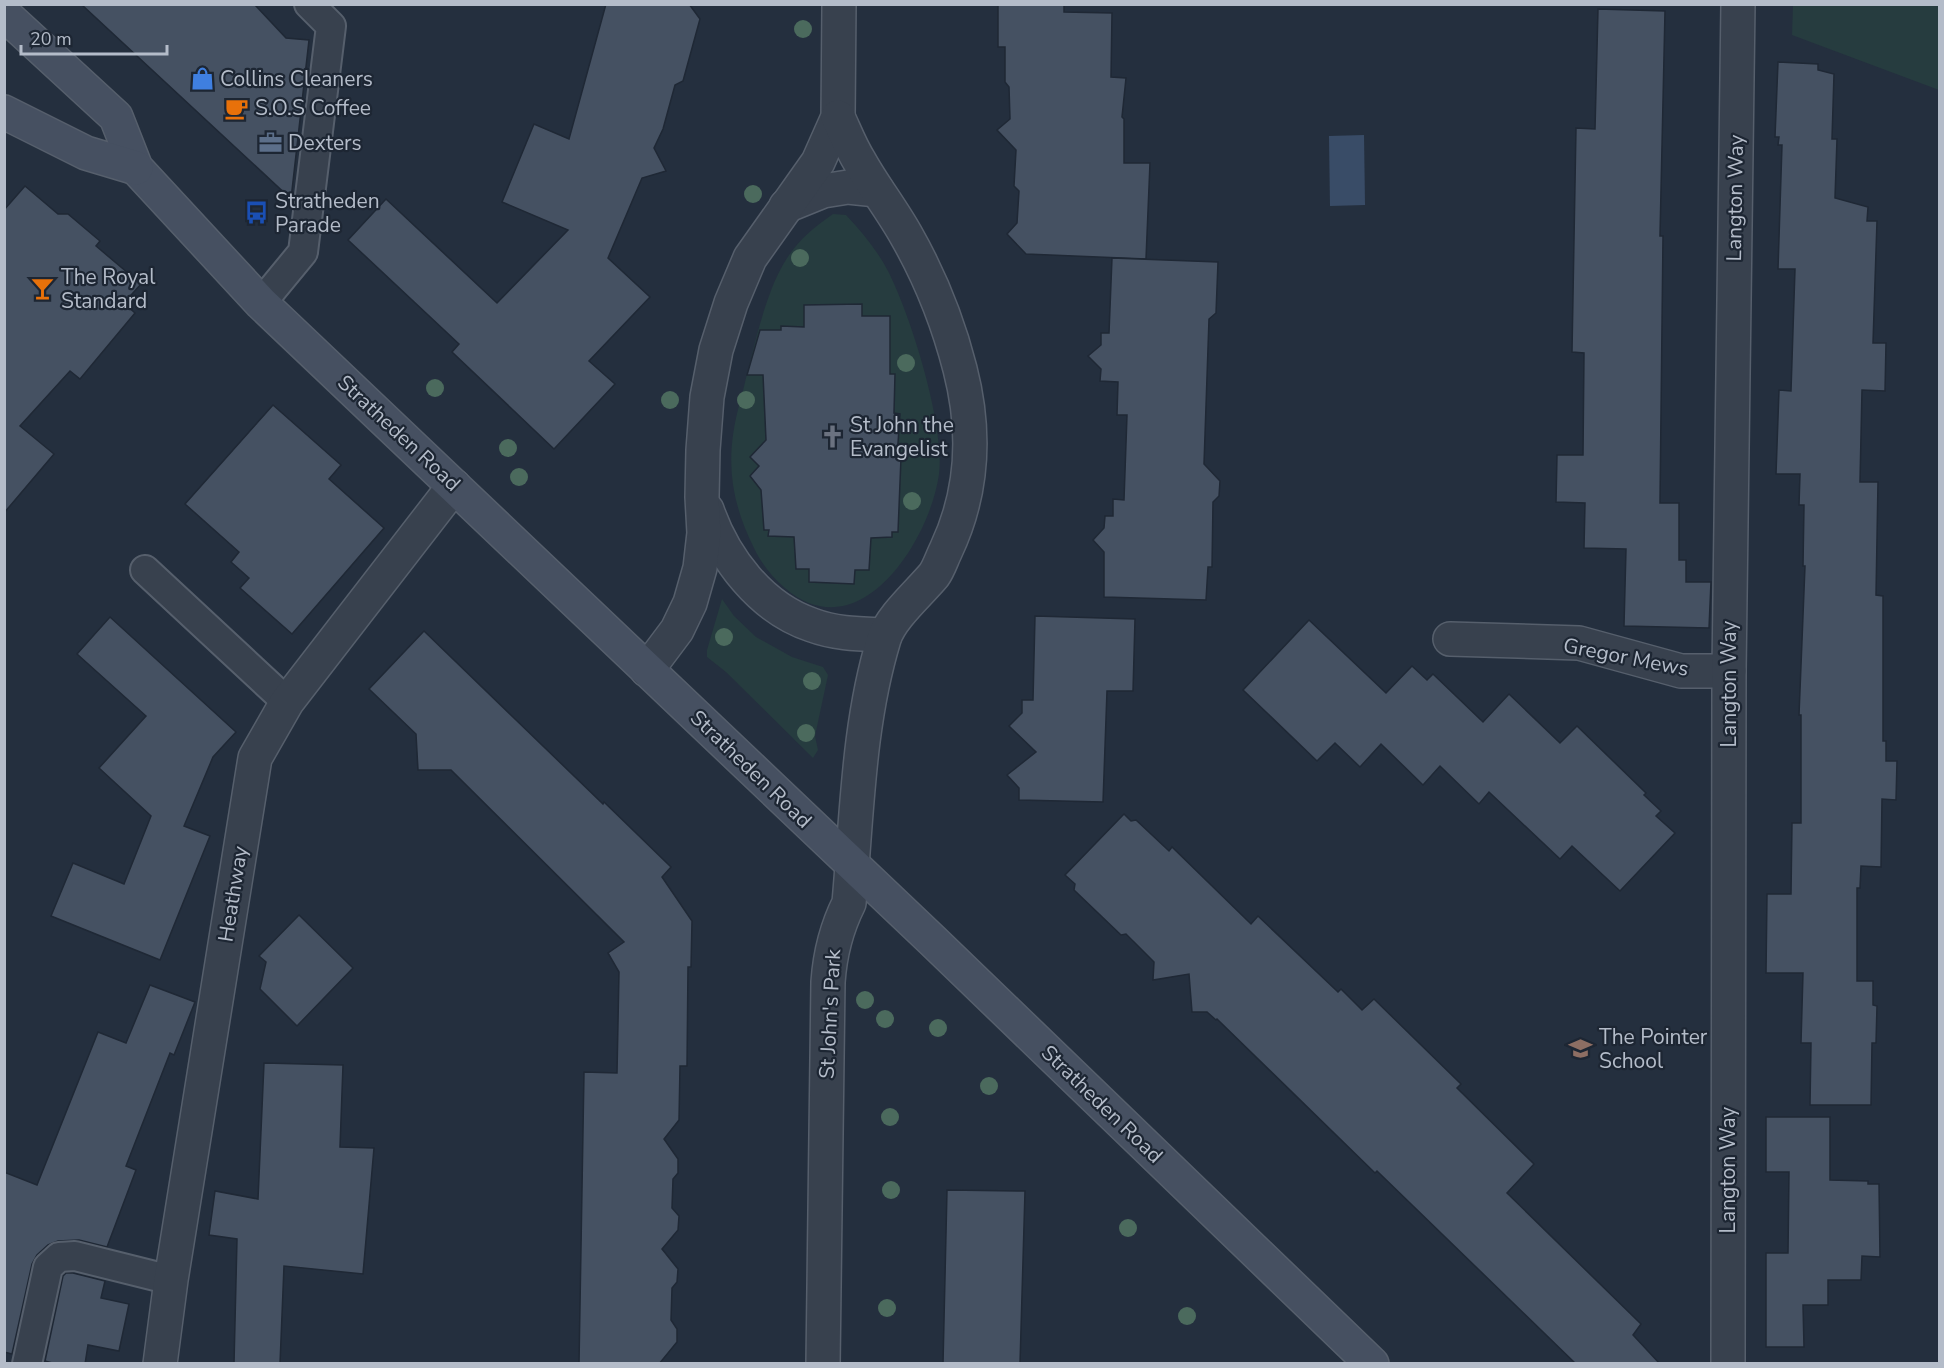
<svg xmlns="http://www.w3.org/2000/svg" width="1944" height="1368" viewBox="0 0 1944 1368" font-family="'Nunito Sans',sans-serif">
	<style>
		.green { fill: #263c3f }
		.water { fill: #394c67 }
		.building { fill: #455162; stroke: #1f2835; stroke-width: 1.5 }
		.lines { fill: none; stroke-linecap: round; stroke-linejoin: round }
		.lane-casing { stroke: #565f6c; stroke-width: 32 }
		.street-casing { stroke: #565f6c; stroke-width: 36 }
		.secondary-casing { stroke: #565f6c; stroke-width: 36 }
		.lane { stroke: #38414e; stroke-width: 28 }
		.street { stroke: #38414e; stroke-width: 33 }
		.secondary { stroke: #465061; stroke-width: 33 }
		.tree { fill: #4b6a5d }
		.labels { text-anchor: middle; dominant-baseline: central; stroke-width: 4.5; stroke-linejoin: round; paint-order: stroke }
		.poi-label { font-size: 21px; fill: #b4bcc9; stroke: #1d2633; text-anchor: start }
		.street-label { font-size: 21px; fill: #b4bcc9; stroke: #1d2633 }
	</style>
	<rect width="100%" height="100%" fill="#242f3e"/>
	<g class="green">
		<polygon points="1793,5 1939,5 1939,90 1792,35"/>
		<path d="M833,214L846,215C862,232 877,250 888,271C911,316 945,425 939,474C930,541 859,652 785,588C772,577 761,563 754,548C729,498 725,456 740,402C751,361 763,298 784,263C796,242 814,227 833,214Z"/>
		<polygon points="722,599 734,616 756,637 792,657 823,667 828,675 815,736 818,750 813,758 726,672 707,657 707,650"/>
	</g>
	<polygon class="water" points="1364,135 1365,205 1330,206 1329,136"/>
	<g class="building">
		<polygon points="81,4 254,4 286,38 309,40 291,199"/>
		<polygon points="606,4 689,4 700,19 683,81 675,85 663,129 654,148 666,171 642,178 608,258 650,297 589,361 615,384 554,449 452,352 459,344 348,240 386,199 497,303 568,230 502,202 534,124 569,139"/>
		<polygon points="998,4 1064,4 1064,12 1112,13 1111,77 1126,78 1122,117 1124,119 1124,163 1150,163 1146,259 1026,254 1007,234 1017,223 1019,191 1014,186 1016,150 997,130 1010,119 1009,87 1005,82 1005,47 998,47"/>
		<polygon points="1598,9 1665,11 1660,236 1663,236 1660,503 1679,503 1679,560 1686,560 1686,582 1711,582 1709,628 1624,626 1626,549 1584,548 1585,503 1556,502 1557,455 1583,455 1584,353 1572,352 1576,128 1595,129"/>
		<polygon points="1778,62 1818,64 1818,70 1834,74 1832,139 1837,139 1835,198 1868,207 1867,221 1877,221 1873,343 1886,343 1885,391 1862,390 1860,482 1878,482 1876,595 1883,596 1883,741 1886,741 1886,761 1897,761 1896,800 1882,799 1881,867 1861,866 1860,888 1857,888 1857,981 1873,981 1873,1005 1877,1006 1876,1043 1872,1043 1871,1105 1810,1105 1811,1043 1801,1043 1803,973 1766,973 1767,894 1791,894 1792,823 1801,823 1801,715 1799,715 1805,566 1803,566 1804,505 1799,505 1800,474 1776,474 1779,390 1791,391 1795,269 1778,269 1782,145 1778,145 1779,137 1775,137"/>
		<polygon points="25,186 58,214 68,214 100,241 96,246 141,284 124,303 135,313 80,379 70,371 20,426 54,454 4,513 4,210"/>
		<polygon points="1112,258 1218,262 1216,313 1209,319 1204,464 1220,481 1219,496 1213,502 1212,567 1208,567 1206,600 1104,597 1104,552 1093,540 1104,528 1105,516 1113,516 1113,499 1124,500 1127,415 1117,415 1118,382 1100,381 1101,369 1088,356 1101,345 1101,333 1109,333"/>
		<polygon points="862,304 862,316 890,316 890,374 895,374 894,413 900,414 897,458 901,458 898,532 892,532 892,537 871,538 869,570 855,570 854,584 809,582 809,569 796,569 794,537 768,536 769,530 764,530 761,490 750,476 759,466 750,457 766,440 763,375 747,375 760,330 781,330 781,326 804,327 804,305"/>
		<polygon points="273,405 341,465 329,479 384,528 292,634 240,588 249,578 231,562 239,552 185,504"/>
		<polygon points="1035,616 1135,619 1133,691 1107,691 1103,802 1019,800 1019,788 1007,775 1036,752 1009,726 1022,713 1022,700 1033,700"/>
		<polygon points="110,617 236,732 213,757 184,826 210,836 160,960 51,916 73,863 124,884 151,816 99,768 146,716 77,654"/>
		<polygon points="1309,620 1386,693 1412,666 1427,680 1433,674 1483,722 1509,694 1560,743 1577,726 1646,793 1644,795 1661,811 1656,816 1675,833 1620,891 1572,846 1560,859 1489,792 1479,804 1440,766 1423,785 1381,744 1360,767 1335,743 1317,761 1243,690"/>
		<polygon points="424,631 603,804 604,802 671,867 662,877 692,921 691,967 688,967 687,1066 680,1066 679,1120 664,1139 678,1159 678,1173 673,1179 672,1208 679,1216 678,1230 662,1249 678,1269 677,1282 672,1288 671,1320 677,1329 677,1342 659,1364 579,1364 584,1072 617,1073 619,972 608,953 624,942 451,770 418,770 416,734 369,689"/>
		<polygon points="1124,814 1131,821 1136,820 1169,851 1172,847 1251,924 1258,916 1338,992 1341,989 1362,1010 1374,999 1461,1084 1457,1088 1534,1164 1507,1193 1641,1324 1633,1335 1660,1364 1576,1364 1377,1171 1375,1173 1217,1019 1216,1020 1207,1012 1192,1012 1189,974 1153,980 1154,962 1126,934 1121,935 1074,890 1075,884 1065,875"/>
		<polygon points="299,915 353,968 297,1026 260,989 266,962 259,956"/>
		<polygon points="150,985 195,1002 174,1055 170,1053 126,1166 136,1170 107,1247 79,1240 58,1241 48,1245 37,1255 32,1264 12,1354 4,1352 4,1172 37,1185 98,1032 126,1043"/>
		<polygon points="264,1063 343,1065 340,1147 374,1148 363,1274 284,1266 280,1364 234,1364 237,1239 209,1235 215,1191 258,1199"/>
		<polygon points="1766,1117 1830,1117 1830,1180 1868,1181 1868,1184 1879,1184 1880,1257 1862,1256 1861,1280 1828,1280 1828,1305 1803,1305 1804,1347 1766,1347 1766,1253 1788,1253 1789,1172 1766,1172"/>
		<polygon points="947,1190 1025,1191 1020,1364 943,1364"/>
		<polygon points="66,1273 73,1273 105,1281 101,1298 129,1304 119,1351 88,1345 85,1364 56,1364 45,1361 63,1276"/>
	</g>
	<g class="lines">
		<defs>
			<g id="lane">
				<polyline points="261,303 303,252 331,26 309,4"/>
				<polyline points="145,570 287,702"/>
				<polyline points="27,1364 48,1267 59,1257 75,1256 171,1280"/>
			</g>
			<g id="street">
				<polyline points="786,206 823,191 848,187 877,190"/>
				<path d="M707,510C724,559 761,608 812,625C836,634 860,634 885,635"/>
				<polyline points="1450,639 1579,643 1681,671 1729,671"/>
				<polyline points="647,670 677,630 690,603 700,568 704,533 702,497 703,450 707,397 716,350 731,303 750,258 818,162 838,117 839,4"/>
				<polyline points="160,1364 171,1280 255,758 287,702 454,486"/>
				<path d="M823,1364L828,982C830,953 836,929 849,903C857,815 858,724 884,639C890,618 920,592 934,575C939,568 942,558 946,550C973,493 976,431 960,369C948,322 930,277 906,235C892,210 874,187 860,162C851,148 845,132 838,117"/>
				<polyline points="1728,1364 1729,671 1738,4"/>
			</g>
			<g id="secondary">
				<polyline points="4,14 116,117 136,168 261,303 933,941 1372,1364"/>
				<polyline points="4,112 86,153 136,168"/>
			</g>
		</defs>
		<use href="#lane" class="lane-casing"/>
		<use href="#street" class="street-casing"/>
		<use href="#secondary" class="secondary-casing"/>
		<use href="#lane" class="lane"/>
		<use href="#street" class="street"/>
		<use href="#secondary" class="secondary"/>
	</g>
	<g class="tree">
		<circle cx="803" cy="29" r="9"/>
		<circle cx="753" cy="194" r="9"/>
		<circle cx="800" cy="258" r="9"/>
		<circle cx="906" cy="363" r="9"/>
		<circle cx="435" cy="388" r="9"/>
		<circle cx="670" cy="400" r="9"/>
		<circle cx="746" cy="400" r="9"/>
		<circle cx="508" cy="448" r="9"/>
		<circle cx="519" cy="477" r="9"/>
		<circle cx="912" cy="501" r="9"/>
		<circle cx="724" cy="637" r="9"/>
		<circle cx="812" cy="681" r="9"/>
		<circle cx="806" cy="733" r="9"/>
		<circle cx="865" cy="1000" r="9"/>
		<circle cx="885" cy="1019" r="9"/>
		<circle cx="938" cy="1028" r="9"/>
		<circle cx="989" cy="1086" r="9"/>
		<circle cx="890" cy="1117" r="9"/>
		<circle cx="891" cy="1190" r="9"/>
		<circle cx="1128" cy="1228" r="9"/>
		<circle cx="887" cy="1308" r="9"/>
		<circle cx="1187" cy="1316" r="9"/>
	</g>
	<defs>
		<symbol id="shop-bare" viewBox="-9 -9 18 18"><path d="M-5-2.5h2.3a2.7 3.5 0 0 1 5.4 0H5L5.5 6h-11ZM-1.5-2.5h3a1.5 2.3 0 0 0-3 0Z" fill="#3f7fe0" stroke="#1d2633" stroke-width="2.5" paint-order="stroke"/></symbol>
		<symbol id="cafe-bare" viewBox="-9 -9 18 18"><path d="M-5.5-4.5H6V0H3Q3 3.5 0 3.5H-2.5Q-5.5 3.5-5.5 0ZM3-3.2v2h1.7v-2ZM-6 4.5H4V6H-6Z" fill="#e8710a" stroke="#1d2633" stroke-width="2.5" paint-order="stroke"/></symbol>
		<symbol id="office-bare" viewBox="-9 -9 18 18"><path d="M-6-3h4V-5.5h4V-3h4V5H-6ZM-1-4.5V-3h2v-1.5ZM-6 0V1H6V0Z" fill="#5c6f8a" stroke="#1d2633" stroke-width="2.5" paint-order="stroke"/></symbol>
		<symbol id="bus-bare" viewBox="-9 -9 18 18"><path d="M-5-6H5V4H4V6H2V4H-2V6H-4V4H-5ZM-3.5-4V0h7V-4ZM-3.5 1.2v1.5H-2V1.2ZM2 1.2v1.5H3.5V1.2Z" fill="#1a4fb4" stroke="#1d2633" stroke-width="2.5" paint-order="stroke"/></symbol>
		<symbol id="bar-bare" viewBox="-9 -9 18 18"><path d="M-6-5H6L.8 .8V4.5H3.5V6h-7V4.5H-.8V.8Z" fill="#e8710a" stroke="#1d2633" stroke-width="2.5" paint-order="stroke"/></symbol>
		<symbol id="church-bare" viewBox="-9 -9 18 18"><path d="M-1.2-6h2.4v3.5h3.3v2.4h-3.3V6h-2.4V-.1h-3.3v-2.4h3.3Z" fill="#6b7280" stroke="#1d2633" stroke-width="2.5" paint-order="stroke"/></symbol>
		<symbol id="school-bare" viewBox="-9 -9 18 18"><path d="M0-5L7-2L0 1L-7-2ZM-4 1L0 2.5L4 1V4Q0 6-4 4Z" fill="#8d6e63" stroke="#1d2633" stroke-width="2.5" paint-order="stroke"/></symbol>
	</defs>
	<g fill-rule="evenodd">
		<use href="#shop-bare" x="186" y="62" width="33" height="33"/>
		<use href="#cafe-bare" x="220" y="92" width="33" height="33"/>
		<use href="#office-bare" x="254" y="126" width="33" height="33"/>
		<use href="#bus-bare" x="240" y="196" width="33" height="33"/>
		<use href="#bar-bare" x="26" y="272" width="33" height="33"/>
		<use href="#church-bare" x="816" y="420" width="33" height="33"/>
		<use href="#school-bare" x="1564" y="1032" width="33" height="33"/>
	</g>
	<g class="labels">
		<g class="poi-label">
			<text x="220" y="79">Collins Cleaners</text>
			<text x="255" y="108">S.O.S Coffee</text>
			<text x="288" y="143">Dexters</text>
			<text x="275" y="201">Stratheden<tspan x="275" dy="24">Parade</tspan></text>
			<text x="61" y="277">The Royal<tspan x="61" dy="24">Standard</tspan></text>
			<text x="850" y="425">St John the<tspan x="850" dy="24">Evangelist</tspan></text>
			<text x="1599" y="1037">The Pointer<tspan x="1599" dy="24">School</tspan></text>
		</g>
		<g class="street-label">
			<text transform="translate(1735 198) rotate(-89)">Langton Way</text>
			<text transform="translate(399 433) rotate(43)">Stratheden Road</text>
			<text transform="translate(1626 657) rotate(11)">Gregor Mews</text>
			<text transform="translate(1729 684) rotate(-90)">Langton Way</text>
			<text transform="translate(751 769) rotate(44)">Stratheden Road</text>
			<text transform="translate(233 894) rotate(-81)">Heathway</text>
			<text transform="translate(830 1014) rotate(-87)">St John's Park</text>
			<text transform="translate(1102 1104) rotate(44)">Stratheden Road</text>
			<text transform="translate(1728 1170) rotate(-90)">Langton Way</text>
		</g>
	</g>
	<rect width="1944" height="1368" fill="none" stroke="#b4bcc9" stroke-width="12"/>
	<path d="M21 45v9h146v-9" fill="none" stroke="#b4bcc9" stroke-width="3"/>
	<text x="30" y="45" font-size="18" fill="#b4bcc9" stroke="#1d2633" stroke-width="4.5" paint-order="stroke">20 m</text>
</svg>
